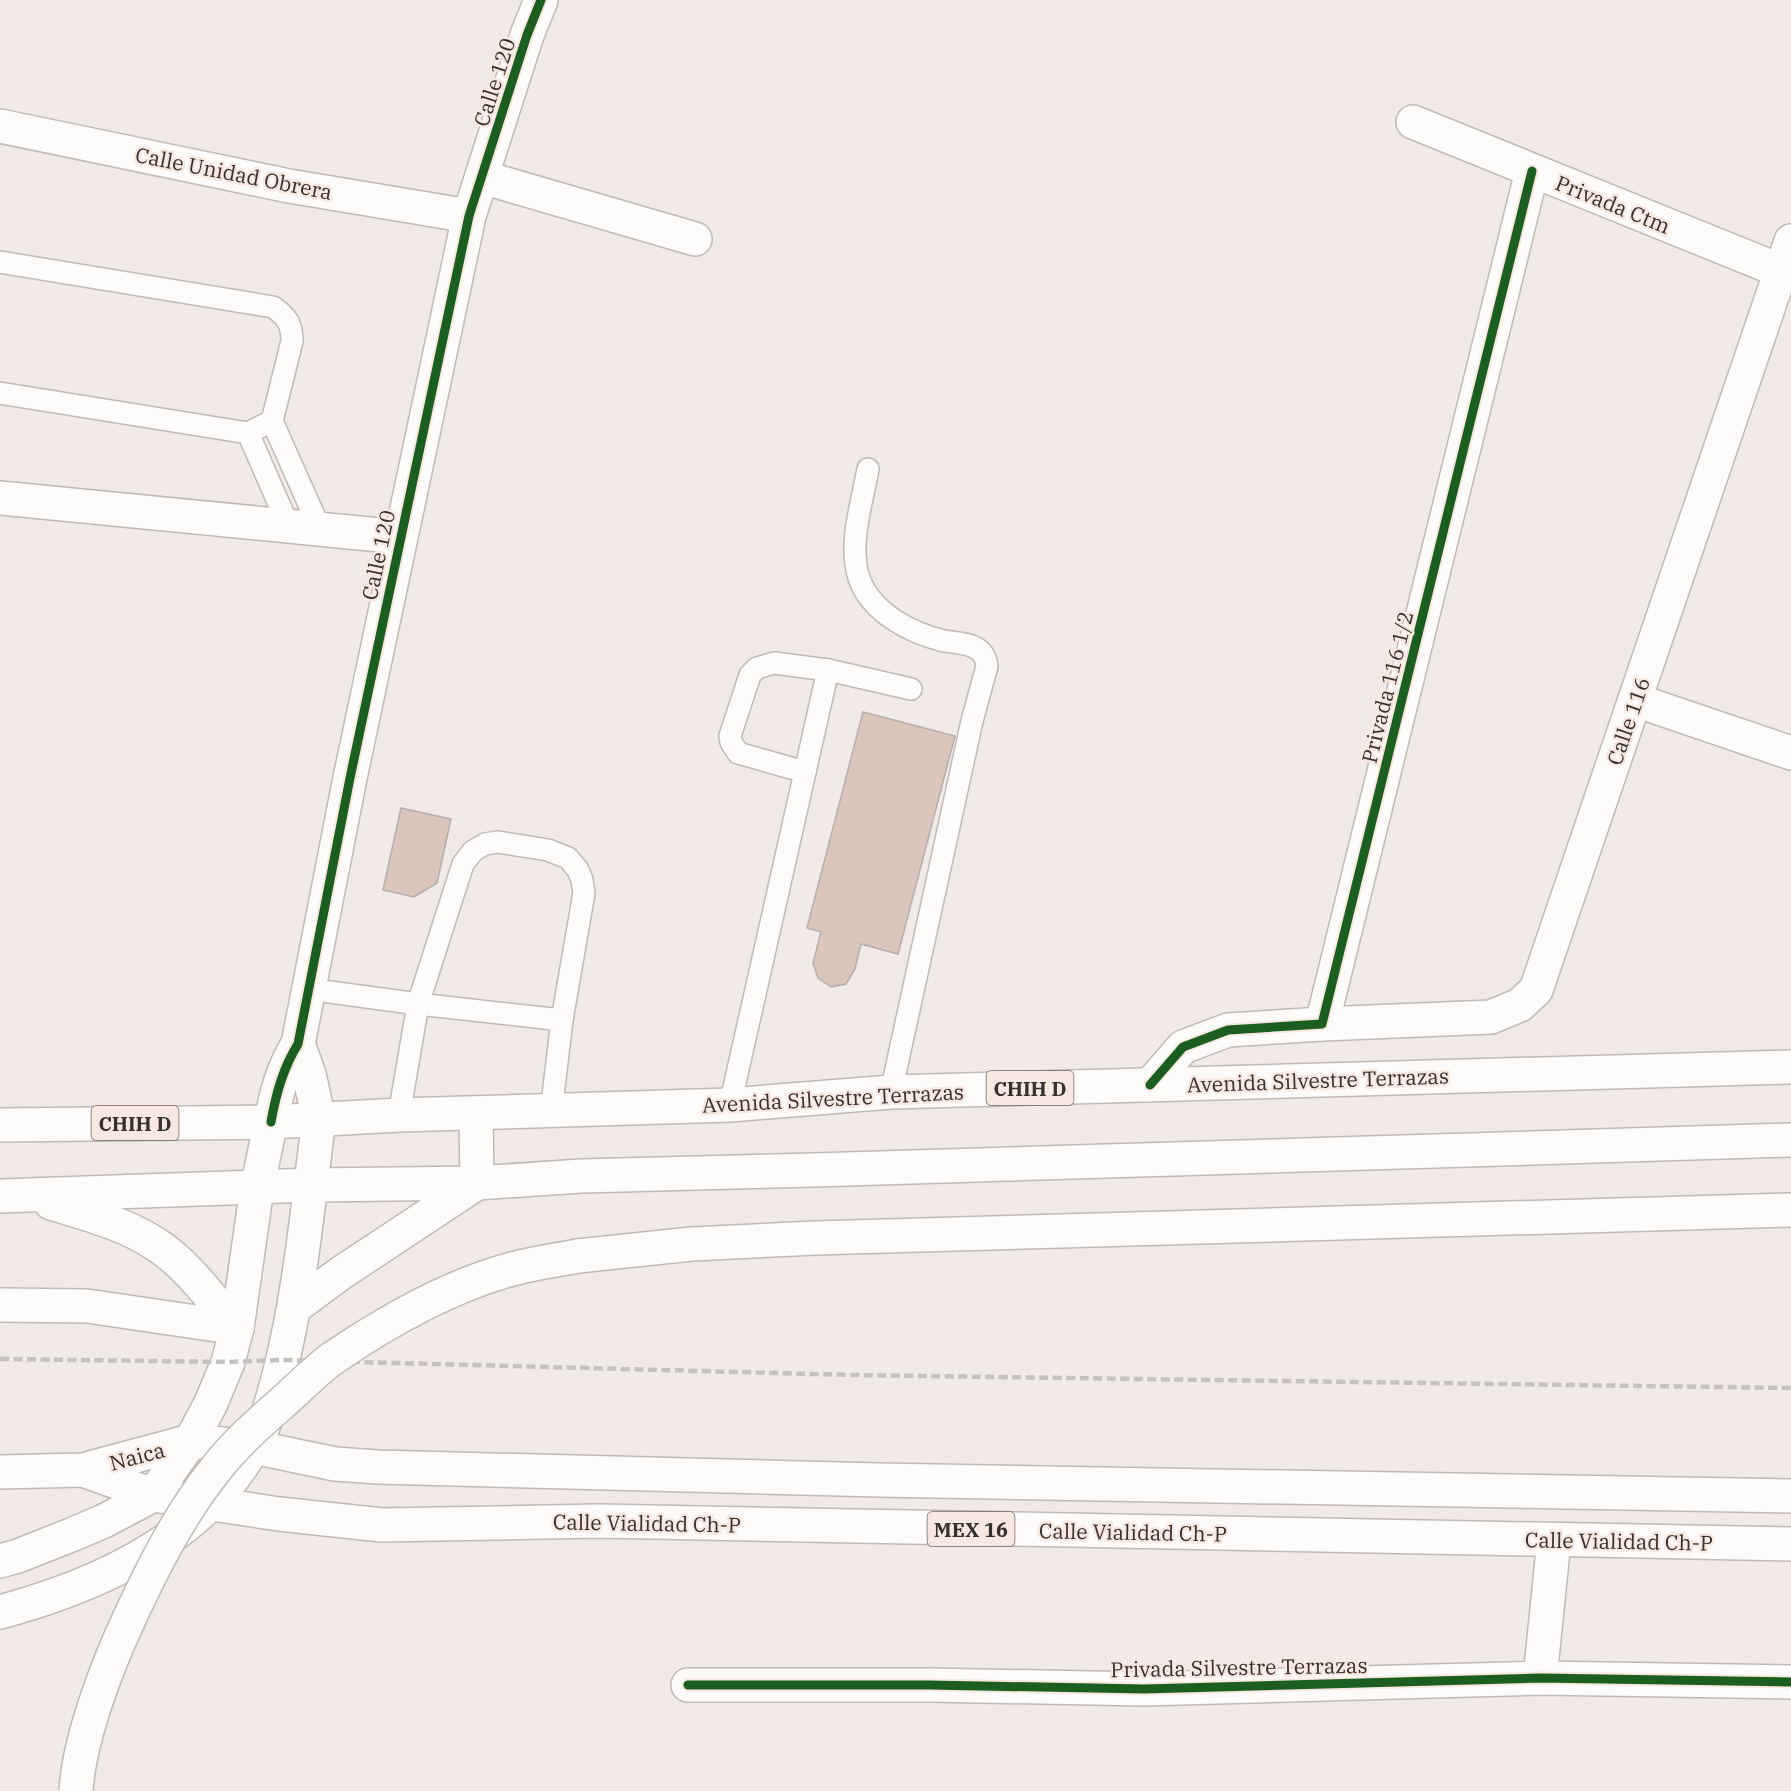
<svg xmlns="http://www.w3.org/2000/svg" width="1791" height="1791" viewBox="0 0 1791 1791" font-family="'IBM Plex Serif',serif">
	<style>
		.building { fill: #dbc6bd; stroke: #b4aeab; stroke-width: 1.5 }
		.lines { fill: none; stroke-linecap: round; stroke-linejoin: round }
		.service-casing { stroke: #c0bab7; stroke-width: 24 }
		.minor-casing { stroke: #c0bab7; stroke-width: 36 }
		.tertiary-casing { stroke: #c0bab7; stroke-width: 36 }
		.primary-casing { stroke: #c0bab7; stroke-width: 36 }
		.trunk-casing { stroke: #c0bab7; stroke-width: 36 }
		.service { stroke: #fdfcfb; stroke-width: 21 }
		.minor { stroke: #fdfcfb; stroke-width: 33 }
		.tertiary { stroke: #fdfcfb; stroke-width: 33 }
		.primary { stroke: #fdfcfb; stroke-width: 33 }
		.trunk { stroke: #fdfcfb; stroke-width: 33 }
		.rail { stroke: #c5c3c2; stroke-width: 4.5; stroke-dasharray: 9 4.5; stroke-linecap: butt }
		.trunk-bridge-casing { stroke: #c0bab7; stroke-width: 36; stroke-linecap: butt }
		.trunk-bridge { stroke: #fdfcfb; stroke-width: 33 }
		.cycleway-casing { stroke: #f7e8e1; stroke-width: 13 }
		.cycleway { stroke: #1b5e20; stroke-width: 9 }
		.labels { text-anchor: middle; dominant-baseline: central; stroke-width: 5; stroke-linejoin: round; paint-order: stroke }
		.shield { fill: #f7e8e1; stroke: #706764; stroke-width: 1.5 }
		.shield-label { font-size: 20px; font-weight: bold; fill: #36302e }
		.street-label { font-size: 21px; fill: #36302e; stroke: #f7e8e1 }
	</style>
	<rect width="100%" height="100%" fill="#f2eae6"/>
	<g class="building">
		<polygon points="863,712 955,736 898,954 861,944 855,969 846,984 831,987 818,978 813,963 821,932 807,928"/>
		<polygon points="401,808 451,819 437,883 414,897 383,890"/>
	</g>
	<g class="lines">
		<defs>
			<g id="service">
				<path d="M0,262L273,307C287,317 292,324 292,341L272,421L320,529"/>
				<polyline points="0,393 248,433 272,421"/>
				<polyline points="248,433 289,527"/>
				<path d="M868,469C862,503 848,544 859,578C871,613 911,633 944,641C956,643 970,643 979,650C985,655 986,660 987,666L972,721L891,1092"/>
				<polyline points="805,772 738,753 731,742 730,736 750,675 757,668 774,663 828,670 911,689"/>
				<polyline points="308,989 418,1004 463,864 473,851 485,844 498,842 548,850 568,858 578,870 582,880 584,893 562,1020 551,1112"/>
				<polyline points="730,1105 828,670"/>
				<polyline points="399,1115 418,1004 562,1020"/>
			</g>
			<g id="minor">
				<polyline points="1413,122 1781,271"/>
				<polyline points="0,126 289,186 469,216"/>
				<polyline points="482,177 695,239"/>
				<polyline points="0,498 400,537"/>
				<polyline points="1635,700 1791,753"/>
				<polyline points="298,1044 309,1074 319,1120"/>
				<polyline points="1150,1085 1183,1047 1228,1030 1322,1024 1532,171"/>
				<path d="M271,1122C276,1093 283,1068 298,1044L350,778L469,216L527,35L541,0"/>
				<polyline points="0,1305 87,1306 237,1328"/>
				<polyline points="1540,1678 1554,1540"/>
				<polyline points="688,1685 929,1685 1144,1689 1540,1678 1791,1682"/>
			</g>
			<g id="tertiary">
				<polyline points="1322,1024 1491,1017 1520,1005 1536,990 1791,241"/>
				<polyline points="83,1470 153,1495"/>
				<polyline points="0,1472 83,1470 191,1441"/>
			</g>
			<g id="primary">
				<polyline points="191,1441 253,1447 335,1464 378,1467 879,1480 1791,1496"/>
				<polyline points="153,1495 279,1514 382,1525 599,1521 1791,1544"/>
			</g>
			<g id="trunk">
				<polyline points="0,1125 271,1122 399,1115 730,1105 891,1092 1791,1067"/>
				<polyline points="0,1196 311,1185 477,1183 581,1176 814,1170 1791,1140"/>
				<path d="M51,1203C87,1214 126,1224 157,1245C189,1266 212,1300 237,1328"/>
				<polyline points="578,1256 692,1244 815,1238 1791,1210"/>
				<polyline points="295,1307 341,1273 477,1183 476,1114"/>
				<polyline points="0,1561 18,1556 71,1535 104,1521 153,1495 191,1441 211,1403 228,1362 237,1328 257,1188 271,1122"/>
				<path d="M0,1612C97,1586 201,1540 253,1448C267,1423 274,1394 281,1367C301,1286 308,1202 319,1120"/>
			</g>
		</defs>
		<use href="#service" class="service-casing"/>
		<use href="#minor" class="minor-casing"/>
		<use href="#tertiary" class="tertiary-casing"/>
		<use href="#primary" class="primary-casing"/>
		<use href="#trunk" class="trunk-casing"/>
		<use href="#service" class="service"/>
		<use href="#minor" class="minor"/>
		<use href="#tertiary" class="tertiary"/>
		<use href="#primary" class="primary"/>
		<use href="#trunk" class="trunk"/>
		<polyline class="rail" points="0,1359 228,1362 282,1360 852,1375 1791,1388"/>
		<defs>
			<path id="trunk-bridge" d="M76,1791C79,1739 107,1666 129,1619C153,1567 180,1514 215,1470C234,1445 259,1423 282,1403C299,1388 315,1371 333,1358C386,1322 453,1284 516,1268C536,1263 557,1260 578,1256"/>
		</defs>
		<use href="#trunk-bridge" class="trunk-bridge-casing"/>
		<use href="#trunk-bridge" class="trunk-bridge"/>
		<defs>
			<g id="cycleway">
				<polyline points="1150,1085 1183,1047 1228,1030 1322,1024 1532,171"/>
				<path d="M271,1122C276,1093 283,1068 298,1044L350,778L469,216L527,35L541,0"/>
				<polyline points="688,1685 929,1685 1144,1689 1540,1678 1791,1682"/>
			</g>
		</defs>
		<use href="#cycleway" class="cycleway-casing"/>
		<use href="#cycleway" class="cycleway"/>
	</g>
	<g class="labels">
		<g class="shield">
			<rect x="986.5" y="1071" width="87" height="34" rx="4.5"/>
			<rect x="91.5" y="1106" width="87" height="34" rx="4.5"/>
			<rect x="927.5" y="1512" width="87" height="34" rx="4.5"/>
		</g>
		<g class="shield-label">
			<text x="1030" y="1088">CHIH D</text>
			<text x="135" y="1123">CHIH D</text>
			<text x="971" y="1529">MEX 16</text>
		</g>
		<g class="street-label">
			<text transform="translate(494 82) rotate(-72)">Calle 120</text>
			<text transform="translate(234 173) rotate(11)">Calle Unidad Obrera</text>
			<text transform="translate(1613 204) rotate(22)">Privada Ctm</text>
			<text transform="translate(378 555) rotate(-78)">Calle 120</text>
			<text transform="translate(1387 687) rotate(-76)">Privada 116 1/2</text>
			<text transform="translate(1628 721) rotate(-71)">Calle 116</text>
			<text transform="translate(1318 1080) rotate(-2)">Avenida Silvestre Terrazas</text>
			<text transform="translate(833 1098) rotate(-3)">Avenida Silvestre Terrazas</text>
			<text transform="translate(137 1456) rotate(-15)">Naica</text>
			<text transform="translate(647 1523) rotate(1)">Calle Vialidad Ch-P</text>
			<text transform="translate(1133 1532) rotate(1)">Calle Vialidad Ch-P</text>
			<text transform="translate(1619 1541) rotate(1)">Calle Vialidad Ch-P</text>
			<text transform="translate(1239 1667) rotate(-1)">Privada Silvestre Terrazas</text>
		</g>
	</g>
</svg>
